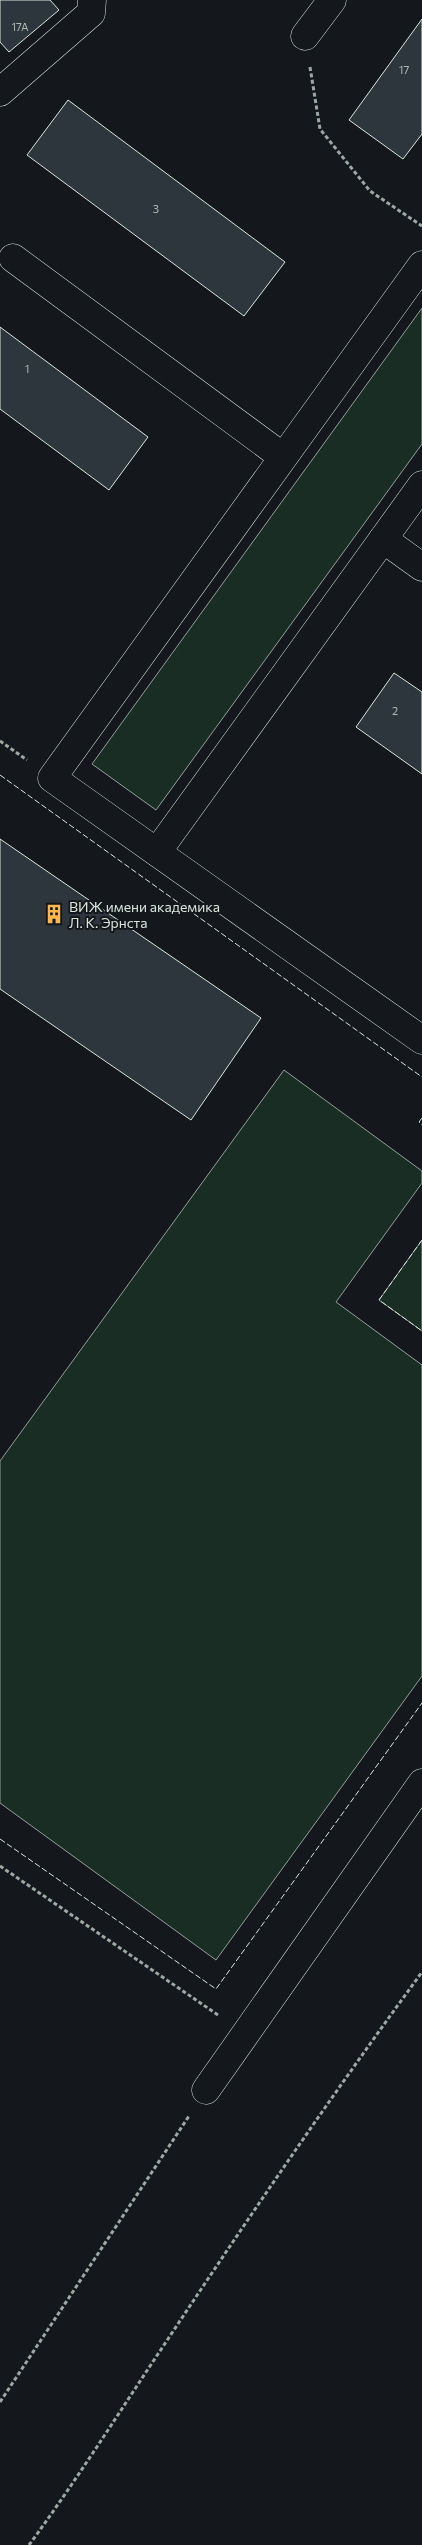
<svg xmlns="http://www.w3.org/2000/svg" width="422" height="2545" viewBox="0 0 422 2545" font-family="Commissioner,sans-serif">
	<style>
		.green { fill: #1a2d24; stroke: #939e99 }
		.building { fill: #2c363c; stroke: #d8e6dc }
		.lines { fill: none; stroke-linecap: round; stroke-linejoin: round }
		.minor-casing { stroke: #d8e6dc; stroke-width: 29 }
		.path { stroke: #9da8a2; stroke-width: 3; stroke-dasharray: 4 2.5; stroke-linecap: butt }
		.minor { stroke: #14181c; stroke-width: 28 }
		.fence { stroke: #d8e6dc; stroke-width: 1; stroke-dasharray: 6 2.5; stroke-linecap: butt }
		.labels { text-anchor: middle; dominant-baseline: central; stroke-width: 4; stroke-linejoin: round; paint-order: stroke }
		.number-label { font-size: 11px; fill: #adbab4 }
		.poi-label { font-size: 14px; fill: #d8e6dc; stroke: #14181c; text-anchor: start }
	</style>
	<rect width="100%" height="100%" fill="#14181c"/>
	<g class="green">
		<polygon points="422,308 422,444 156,810 92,764"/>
		<polygon points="284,1070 422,1171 422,1183 336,1302 422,1365 422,1676 216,1960 0,1803 0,1461"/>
		<polygon points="422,1240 422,1331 379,1300"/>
	</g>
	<g class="building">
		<polygon points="0,0 50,0 59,10 9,52 0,42"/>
		<polygon points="422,19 422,134 403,159 349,120"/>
		<polygon points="68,100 285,262 244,316 27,155"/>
		<polygon points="0,327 148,437 109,490 0,409"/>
		<polygon points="394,673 422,692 422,774 356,727"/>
		<polygon points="0,839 261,1018 191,1120 0,989"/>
	</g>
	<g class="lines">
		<defs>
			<g id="minor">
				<polyline points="305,36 332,0"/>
				<polyline points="0,92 91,13 92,0"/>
				<polyline points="13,258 283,457"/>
				<polyline points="422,265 52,778 422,1040"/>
				<polyline points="383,539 422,567"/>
				<polyline points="157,852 422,485"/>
				<polyline points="206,2090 422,1783"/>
			</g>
		</defs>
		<use href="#minor" class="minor-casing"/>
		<g class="path">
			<polyline points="310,67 320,129 370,191 422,226"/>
			<polyline points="0,741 27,760"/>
			<polyline points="0,1866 218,2015"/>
			<polyline points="0,2402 189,2116"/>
			<path d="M29,2545C76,2481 118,2414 162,2348C246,2221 332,2095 422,1972"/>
		</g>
		<use href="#minor" class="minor"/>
		<g class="fence">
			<polyline points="0,775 422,1077"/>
			<polyline points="422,1118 419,1122 422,1125"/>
			<polyline points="422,1240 379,1300 422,1331"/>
			<polyline points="0,1839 216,1989 422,1703"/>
		</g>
	</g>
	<defs>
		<symbol id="building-bare" viewBox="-9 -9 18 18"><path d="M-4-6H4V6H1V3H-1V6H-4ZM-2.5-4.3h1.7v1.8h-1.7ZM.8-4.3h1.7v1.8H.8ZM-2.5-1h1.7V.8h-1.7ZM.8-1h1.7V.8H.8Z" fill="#ffb74d" stroke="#14181c" stroke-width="2.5" paint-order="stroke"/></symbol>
	</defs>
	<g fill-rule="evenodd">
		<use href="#building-bare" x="40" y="900" width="28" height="28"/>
	</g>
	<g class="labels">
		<g class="number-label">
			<text x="20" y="26">17А</text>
			<text x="404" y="69">17</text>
			<text x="156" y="208">3</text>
			<text x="27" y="368">1</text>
			<text x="395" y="710">2</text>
		</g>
		<g class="poi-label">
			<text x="69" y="906">ВИЖ имени академика<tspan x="69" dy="16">Л. К. Эрнста</tspan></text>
		</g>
	</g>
</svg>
